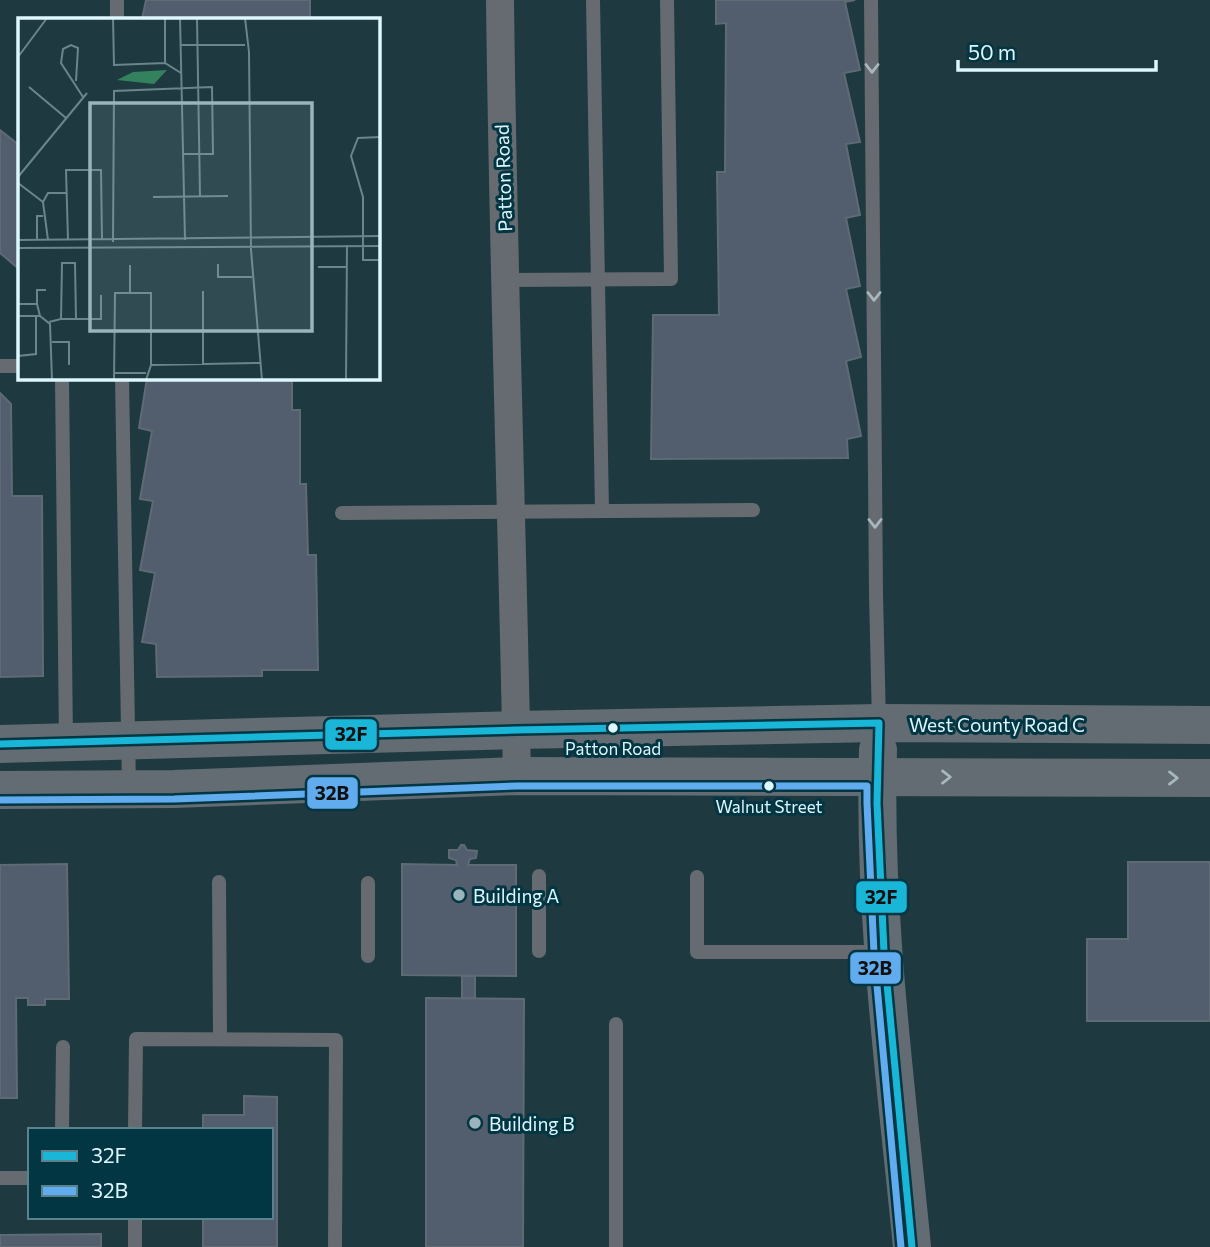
<svg xmlns="http://www.w3.org/2000/svg" width="1210" height="1247" viewBox="0 0 1210 1247" font-family="Commissioner,sans-serif">
	<style>
		.building { fill: #525e6e; stroke: #5e6a74; stroke-width: 2 }
		.lines { fill: none; stroke-linecap: round; stroke-linejoin: round }
		.lane { stroke: #656b70; stroke-width: 14 }
		.street { stroke: #656b70; stroke-width: 28 }
		.secondary { stroke: #636c73; stroke-width: 38 }
		.bus-1-casing { stroke: #033643; stroke-width: 12 }
		.bus-2-casing { stroke: #033643; stroke-width: 12 }
		.bus-1 { stroke: #1ab6d8; stroke-width: 7 }
		.bus-2 { stroke: #60acee; stroke-width: 7 }
		.oneway { stroke: #a8b7be }
		.oneway2 { stroke: #a7b8bf }
		.bus-dot { fill: #def6fe; stroke: #033643; stroke-width: 2.5 }
		.poi-dot { fill: #9bb4bc; stroke: #033643; stroke-width: 2.5 }
		.labels { text-anchor: middle; dominant-baseline: central; stroke-width: 6; stroke-linejoin: round; paint-order: stroke }
		.bus-label { font-size: 17px; fill: #def6fe; stroke: #033643 }
		.street-label { font-size: 19px; fill: #def6fe; stroke: #033643 }
		.poi-label { font-size: 19px; fill: #def6fe; stroke: #033643; text-anchor: start }
		.inset-road { fill: none; stroke: #6b858c; stroke-width: 2 }
		.view { fill: #9bb4bc; fill-opacity: 0.15; stroke: #9bb4bc; stroke-width: 3.5 }
		.inset-edge { fill: none; stroke: #def6fe; stroke-width: 3.5 }
		.line-badge { stroke: #033643; stroke-width: 2.5 }
		.pale-badge-label { font-size: 19px; text-anchor: middle; font-weight: bold; fill: #111 }
	</style>
	<rect width="100%" height="100%" fill="#1f3940"/>
	<g class="building">
		<polygon points="146,0 310,0 310,19 142,19"/>
		<polygon points="716,0 855,0 845,2 860,70 844,73 860,142 846,144 860,215 846,218 860,286 846,289 861,357 846,361 861,436 847,439 848,458 651,459 653,315 719,315 717,172 725,172 726,23 716,24"/>
		<polygon points="0,130 19,145 19,269 0,253"/>
		<polygon points="147,378 292,378 292,410 300,410 300,484 306,484 308,555 316,555 318,670 262,670 262,676 157,677 156,644 142,642 155,573 140,570 153,501 140,499 152,431 139,428"/>
		<polygon points="0,393 11,404 12,496 42,496 43,676 0,677"/>
		<polygon points="461,845 464,845 467,850 477,851 476,858 470,859 468,865 516,865 516,976 402,975 402,864 457,865 456,860 449,858 449,850 458,850"/>
		<polygon points="1128,862 1210,862 1210,1021 1087,1021 1087,939 1128,939"/>
		<polygon points="67,864 69,999 45,999 45,1005 28,1005 28,998 16,998 17,1098 0,1098 0,865"/>
		<rect x="462" y="976" width="13" height="22"/>
		<polygon points="426,998 524,999 523,1247 426,1247"/>
		<polygon points="244,1096 277,1097 277,1247 203,1247 203,1217 271,1217 271,1130 203,1130 203,1115 244,1115"/>
		<polygon points="101,1234 101,1247 0,1247 0,1235"/>
	</g>
	<g class="lines">
		<g class="lane">
			<polyline points="117,0 117,19"/>
			<polyline points="593,0 602,511"/>
			<polyline points="871,0 876,594 879,723"/>
			<polyline points="506,280 671,279 667,0"/>
			<polyline points="0,366 19,366"/>
			<polyline points="62,378 66,741"/>
			<polyline points="122,378 129,789"/>
			<polyline points="342,513 753,510"/>
			<polyline points="697,877 697,952 880,952"/>
			<polyline points="219,882 220,1039"/>
			<polyline points="368,883 368,956"/>
			<polyline points="539,951 539,876"/>
			<polyline points="616,1024 616,1247"/>
			<polyline points="62,1130 63,1047"/>
			<polyline points="135,1130 136,1039 336,1040 335,1247"/>
			<polyline points="0,1178 30,1178"/>
			<polyline points="135,1247 135,1217"/>
		</g>
		<path class="street" d="M500,0C503,259 512,517 517,776"/>
		<g class="secondary">
			<polyline points="0,744 516,730 879,723 1210,725"/>
			<path d="M878,750C873,916 896,1082 912,1247"/>
			<polyline points="0,790 174,789 517,776 1210,778"/>
		</g>
		<defs>
			<polyline id="bus-1" points="0,744 516,730 879,723 877,803 884,952 912,1247"/>
			<polyline id="bus-2" points="0,800 174,799 517,786 867,786 867,803 874,953 901,1247"/>
		</defs>
		<use href="#bus-1" class="bus-1-casing"/>
		<use href="#bus-2" class="bus-2-casing"/>
		<use href="#bus-1" class="bus-1"/>
		<use href="#bus-2" class="bus-2"/>
	</g>
	<defs><path id="oneway-chevron" d="M-2-3.5L2.5 0L-2 3.5" fill="none" stroke-width="1.6" stroke-linecap="round" stroke-linejoin="round" transform="scale(1.75)"/></defs>
	<g class="oneway">
		<use href="#oneway-chevron" transform="translate(872 68) rotate(90)"/>
		<use href="#oneway-chevron" transform="translate(874 296) rotate(90)"/>
		<use href="#oneway-chevron" transform="translate(875 523) rotate(90)"/>
	</g>
	<g class="oneway2">
		<use href="#oneway-chevron" transform="translate(946 777)"/>
		<use href="#oneway-chevron" transform="translate(1173 778)"/>
	</g>
	<g class="bus-dot">
		<circle cx="613" cy="728" r="6"/>
		<circle cx="769" cy="786" r="6"/>
	</g>
	<g class="poi-dot">
		<circle cx="459" cy="895" r="7"/>
		<circle cx="475" cy="1123" r="7"/>
	</g>
	<g class="labels">
		<g class="bus-label">
			<text x="613" y="748">Patton Road</text>
			<text x="769" y="806">Walnut Street</text>
		</g>
		<g class="street-label">
			<text transform="translate(503 178) rotate(-92)">Patton Road</text>
			<text x="997" y="724">West County Road C</text>
		</g>
		<g class="poi-label">
			<text x="473" y="895">Building A</text>
			<text x="489" y="1123">Building B</text>
		</g>
	</g>
	<g transform="translate(18 18)">
		<rect width="362" height="362" fill="#1f3940"/>
		<path d="M149,52L136,66L99,62L115,54Z" fill="#33825d"/>
		<path class="inset-road" d="M95,0L96,47L147,45L163,55M147,0V45M162,0L167,222M179,0L182,178M227,0L231,34L233,232L244,362M162,27H227M0,39L29,0M58,63L60,30L53,27L45,31L43,45L65,79M11,69L48,100M363,119L340,120L333,138L345,179V242H363M0,159L69,75M0,165L25,184L30,222M135,179L210,178M25,184L30,175H49M0,222L363,218M19,222V198H25M50,222L48,152H83L84,221M95,224L96,73L194,69L195,136H165M0,230L363,228M200,246V259H234M112,247V275M300,249H329M185,273V347M0,286H19L22,298M19,286V272H28M0,298H22L32,306L34,362M58,301H83V277M31,304L43,301L44,245H57L58,301H43M34,324H51V347M0,338L18,336V298M133,347L242,345M96,355H128M96,362L97,275H133V347L128,362M328,362L329,227"/>
		<path class="view" d="M72,85H294V313H72Z"/>
		<rect width="362" height="362" class="inset-edge"/>
	</g>
	<g class="line-badge">
		<rect x="324" y="718" width="54" height="33" rx="7" fill="#1ab6d8"/>
		<rect x="306" y="776" width="53" height="34" rx="7" fill="#60acee"/>
		<rect x="855" y="880" width="53" height="34" rx="7" fill="#1ab6d8"/>
		<rect x="849" y="951" width="53" height="34" rx="7" fill="#60acee"/>
	</g>
	<g class="pale-badge-label">
		<text x="351" y="741">32F</text>
		<text x="332" y="800">32B</text>
		<text x="881" y="904">32F</text>
		<text x="875" y="975">32B</text>
	</g>
	<rect x="28" y="1128" width="245" height="91" fill="#033643" stroke="#5b838e" stroke-width="2"/>
	<rect x="42" y="1151" width="35" height="10" fill="#1ab6d8" stroke="#5b838e" stroke-width="2"/>
	<text x="91" y="1163" font-size="21" fill="#def6fe">32F</text>
	<rect x="42" y="1186" width="35" height="10" fill="#60acee" stroke="#5b838e" stroke-width="2"/>
	<text x="91" y="1198" font-size="21" fill="#def6fe">32B</text>
	<path d="M958 60v10h198v-10" fill="none" stroke="#def6fe" stroke-width="3.5"/>
	<text x="968" y="60" font-size="21" fill="#def6fe" stroke="#033643" stroke-width="5" paint-order="stroke">50 m</text>
</svg>
